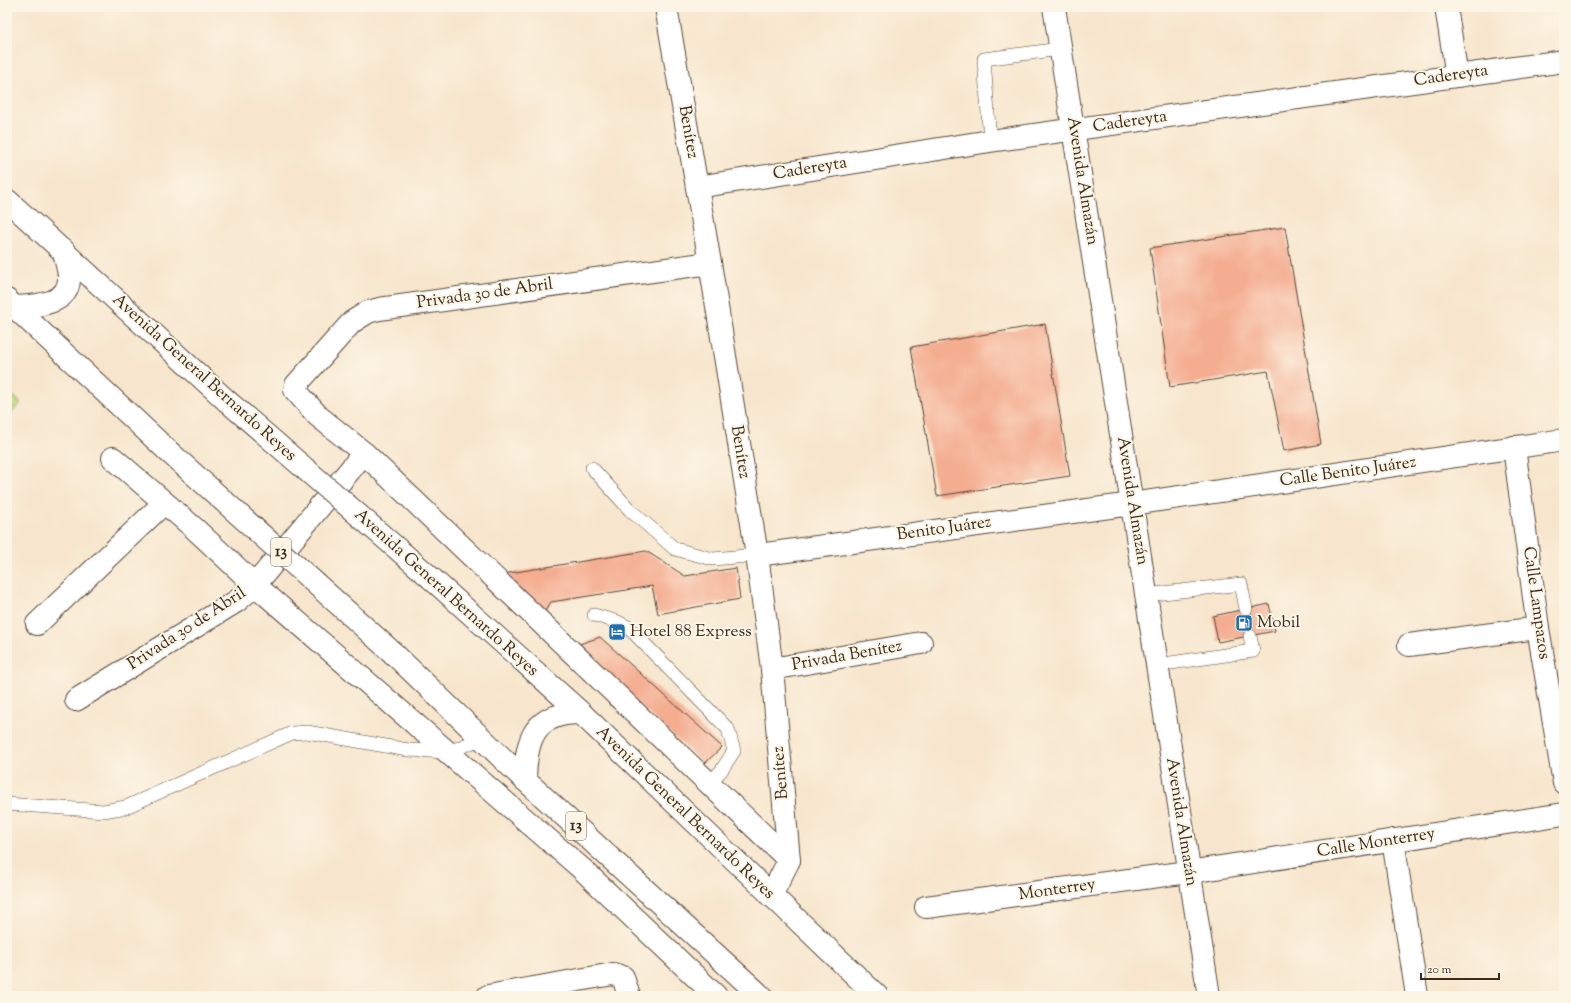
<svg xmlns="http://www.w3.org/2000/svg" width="1571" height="1003" viewBox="0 0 1571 1003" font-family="'Sorts Mill Goudy',serif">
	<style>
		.green { fill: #bcd277; stroke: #7c7e4a }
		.building { fill: #f4ad91 }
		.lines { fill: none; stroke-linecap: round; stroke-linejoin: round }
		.service-casing { stroke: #574638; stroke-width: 14 }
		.minor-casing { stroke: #574638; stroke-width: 24 }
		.secondary-casing { stroke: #574638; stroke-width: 24 }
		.primary-casing { stroke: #574638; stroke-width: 24 }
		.service { stroke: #fff; stroke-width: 13 }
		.minor { stroke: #fff; stroke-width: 22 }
		.secondary { stroke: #fff; stroke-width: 22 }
		.primary { stroke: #fff; stroke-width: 22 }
		.primary-bridge-casing { stroke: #574638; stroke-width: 24; stroke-linecap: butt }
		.primary-bridge { stroke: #fff; stroke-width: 22 }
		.labels { text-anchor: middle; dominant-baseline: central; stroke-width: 4; stroke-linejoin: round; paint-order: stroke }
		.shield { fill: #fcf5e5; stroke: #75675a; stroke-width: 1 }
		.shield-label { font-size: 16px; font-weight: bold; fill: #3b2a1e }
		.street-label { font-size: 17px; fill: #3b2a1e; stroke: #fcf5e5 }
		.poi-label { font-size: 17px; fill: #3b2a1e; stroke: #fcf5e5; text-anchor: start }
	</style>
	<rect width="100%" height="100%" fill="#fcf5e5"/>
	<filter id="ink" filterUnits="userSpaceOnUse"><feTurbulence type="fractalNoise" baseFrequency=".025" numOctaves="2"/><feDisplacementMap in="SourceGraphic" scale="8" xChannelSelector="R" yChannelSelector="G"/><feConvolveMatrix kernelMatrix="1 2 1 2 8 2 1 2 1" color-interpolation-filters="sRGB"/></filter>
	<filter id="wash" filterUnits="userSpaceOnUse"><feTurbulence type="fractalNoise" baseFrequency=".012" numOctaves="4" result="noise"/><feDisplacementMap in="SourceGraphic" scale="16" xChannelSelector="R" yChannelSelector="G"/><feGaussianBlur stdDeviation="0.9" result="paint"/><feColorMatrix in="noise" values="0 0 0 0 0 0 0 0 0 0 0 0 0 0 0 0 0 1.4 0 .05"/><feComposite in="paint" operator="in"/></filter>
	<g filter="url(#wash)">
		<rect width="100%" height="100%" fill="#f7e6cd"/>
		<polygon class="green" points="7,390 21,403 7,418"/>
		<g id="blocks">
			<g class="building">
				<polygon points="1285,227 1321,444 1284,451 1268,371 1170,387 1150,248"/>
				<polygon points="1045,324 1070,476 937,496 911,347"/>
				<polygon points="646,551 685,576 736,568 740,599 658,614 652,586 551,602 542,616 497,575"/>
				<polygon points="1269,604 1275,631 1218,642 1213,616"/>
				<polygon points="600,637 722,747 704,764 574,646"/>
			</g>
		</g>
	</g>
	<g filter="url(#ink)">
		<use href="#blocks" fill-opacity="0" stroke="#574638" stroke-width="1"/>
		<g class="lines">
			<defs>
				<g id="service">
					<polyline points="990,141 984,59 1060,49"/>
					<polyline points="592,468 630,510 675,549 713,559 757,555"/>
					<polyline points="1146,595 1241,584 1246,609"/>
					<polyline points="594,615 618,622 628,627 728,729 734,751 721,771 709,783"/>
					<polyline points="1157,665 1253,651 1250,636"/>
					<polyline points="7,804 104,811 126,807 292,733 307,732 408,750 449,752 482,738"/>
				</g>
				<g id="minor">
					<polyline points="666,7 710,263 757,555 772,669 789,860 771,896"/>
					<polyline points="1446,7 1457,76"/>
					<polyline points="697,187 990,141 1564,61"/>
					<polyline points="710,263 379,309 368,312 352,322 296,385 295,390 318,416 364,453 789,860"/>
					<polyline points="1514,447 1538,628 1564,783"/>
					<polyline points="113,458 194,528 255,585 582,869 716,996"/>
					<polyline points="757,555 1132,504 1564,440"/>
					<polyline points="37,624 164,503"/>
					<polyline points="1409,645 1538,628"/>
					<polyline points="772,669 921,643"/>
					<polyline points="76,700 237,601 255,585 364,453"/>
					<polyline points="1393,840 1417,996"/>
					<polyline points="926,907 1189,872 1564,814"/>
					<polyline points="488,996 613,974 623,977 629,996"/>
				</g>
				<polyline id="secondary" points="1054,7 1209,996"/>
				<g id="primary">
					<polyline points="7,200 227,401"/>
					<polyline points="7,300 168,451"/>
					<path d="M15,307C36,306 71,305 69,275C68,267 65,259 64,251"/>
					<polyline points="431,578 581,713 877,996"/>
					<polyline points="393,653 525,780 761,996"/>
					<path d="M525,780C526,738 534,713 581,713"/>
				</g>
			</defs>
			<use href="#service" class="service-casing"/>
			<use href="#minor" class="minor-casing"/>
			<use href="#secondary" class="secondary-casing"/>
			<use href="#primary" class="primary-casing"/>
			<use href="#service" class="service"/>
			<use href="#minor" class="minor"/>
			<use href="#secondary" class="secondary"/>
			<use href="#primary" class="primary"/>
			<defs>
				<g id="primary-bridge">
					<polyline points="227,401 431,578"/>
					<polyline points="168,451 393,653"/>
				</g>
			</defs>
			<use href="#primary-bridge" class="primary-bridge-casing"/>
			<use href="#primary-bridge" class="primary-bridge"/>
		</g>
	</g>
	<defs>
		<symbol id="fuel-square" viewBox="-11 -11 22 22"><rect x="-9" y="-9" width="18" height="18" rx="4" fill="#1f6fb2" stroke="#fcf5e5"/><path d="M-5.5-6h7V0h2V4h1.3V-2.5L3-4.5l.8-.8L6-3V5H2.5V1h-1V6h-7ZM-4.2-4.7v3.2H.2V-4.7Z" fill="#fff"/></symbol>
		<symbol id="hotel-square" viewBox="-11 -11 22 22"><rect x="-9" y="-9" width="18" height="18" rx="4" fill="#1f6fb2" stroke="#fcf5e5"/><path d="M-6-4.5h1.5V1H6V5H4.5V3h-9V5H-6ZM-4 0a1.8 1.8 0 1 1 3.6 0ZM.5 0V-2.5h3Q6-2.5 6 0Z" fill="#fff"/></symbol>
	</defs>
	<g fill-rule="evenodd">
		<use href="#fuel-square" x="1234" y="613" width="20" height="20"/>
		<use href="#hotel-square" x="607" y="622" width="20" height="20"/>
	</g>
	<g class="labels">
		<g class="shield">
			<rect x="271" y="538" width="20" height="28" rx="3"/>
			<rect x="566" y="812" width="20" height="28" rx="3"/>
		</g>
		<g class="shield-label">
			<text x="281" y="552">13</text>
			<text x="576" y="826">13</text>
		</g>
		<g class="street-label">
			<text transform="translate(1451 76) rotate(-8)">Cadereyta</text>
			<text transform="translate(1130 122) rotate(-8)">Cadereyta</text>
			<text transform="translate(688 132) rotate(80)">Benítez</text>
			<text transform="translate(810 169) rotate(-9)">Cadereyta</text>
			<text transform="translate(1082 181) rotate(81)">Avenida Almazán</text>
			<text transform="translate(485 294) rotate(-8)">Privada 30 de Abril</text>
			<text transform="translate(204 378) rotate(42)">Avenida General Bernardo Reyes</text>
			<text transform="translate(740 452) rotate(81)">Benítez</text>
			<text transform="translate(1348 472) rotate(-8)">Calle Benito Juárez</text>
			<text transform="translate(1132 501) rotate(81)">Avenida Almazán</text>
			<text transform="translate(944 529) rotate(-8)">Benito Juárez</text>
			<text transform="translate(446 593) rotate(42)">Avenida General Bernardo Reyes</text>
			<text transform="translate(1536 603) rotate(82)">Calle Lampazos</text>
			<text transform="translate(187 629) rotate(-33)">Privada 30 de Abril</text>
			<text transform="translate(847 656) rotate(-10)">Privada Benítez</text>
			<text transform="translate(781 773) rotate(-95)">Benítez</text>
			<text transform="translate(685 813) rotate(44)">Avenida General Bernardo Reyes</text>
			<text transform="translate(1181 822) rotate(81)">Avenida Almazán</text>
			<text transform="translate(1376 843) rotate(-9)">Calle Monterrey</text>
			<text transform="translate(1057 890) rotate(-8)">Monterrey</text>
		</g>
		<g class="poi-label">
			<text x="1257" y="623">Mobil</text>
			<text x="630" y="632">Hotel 88 Express</text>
		</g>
	</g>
	<rect width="1571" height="1003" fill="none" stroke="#fcf5e5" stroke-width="24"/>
	<path d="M1421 973v6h78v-6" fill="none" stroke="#3b2a1e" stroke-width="2"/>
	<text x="1427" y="973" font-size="12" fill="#3b2a1e" stroke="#fcf5e5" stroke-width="3" paint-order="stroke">20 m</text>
</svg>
